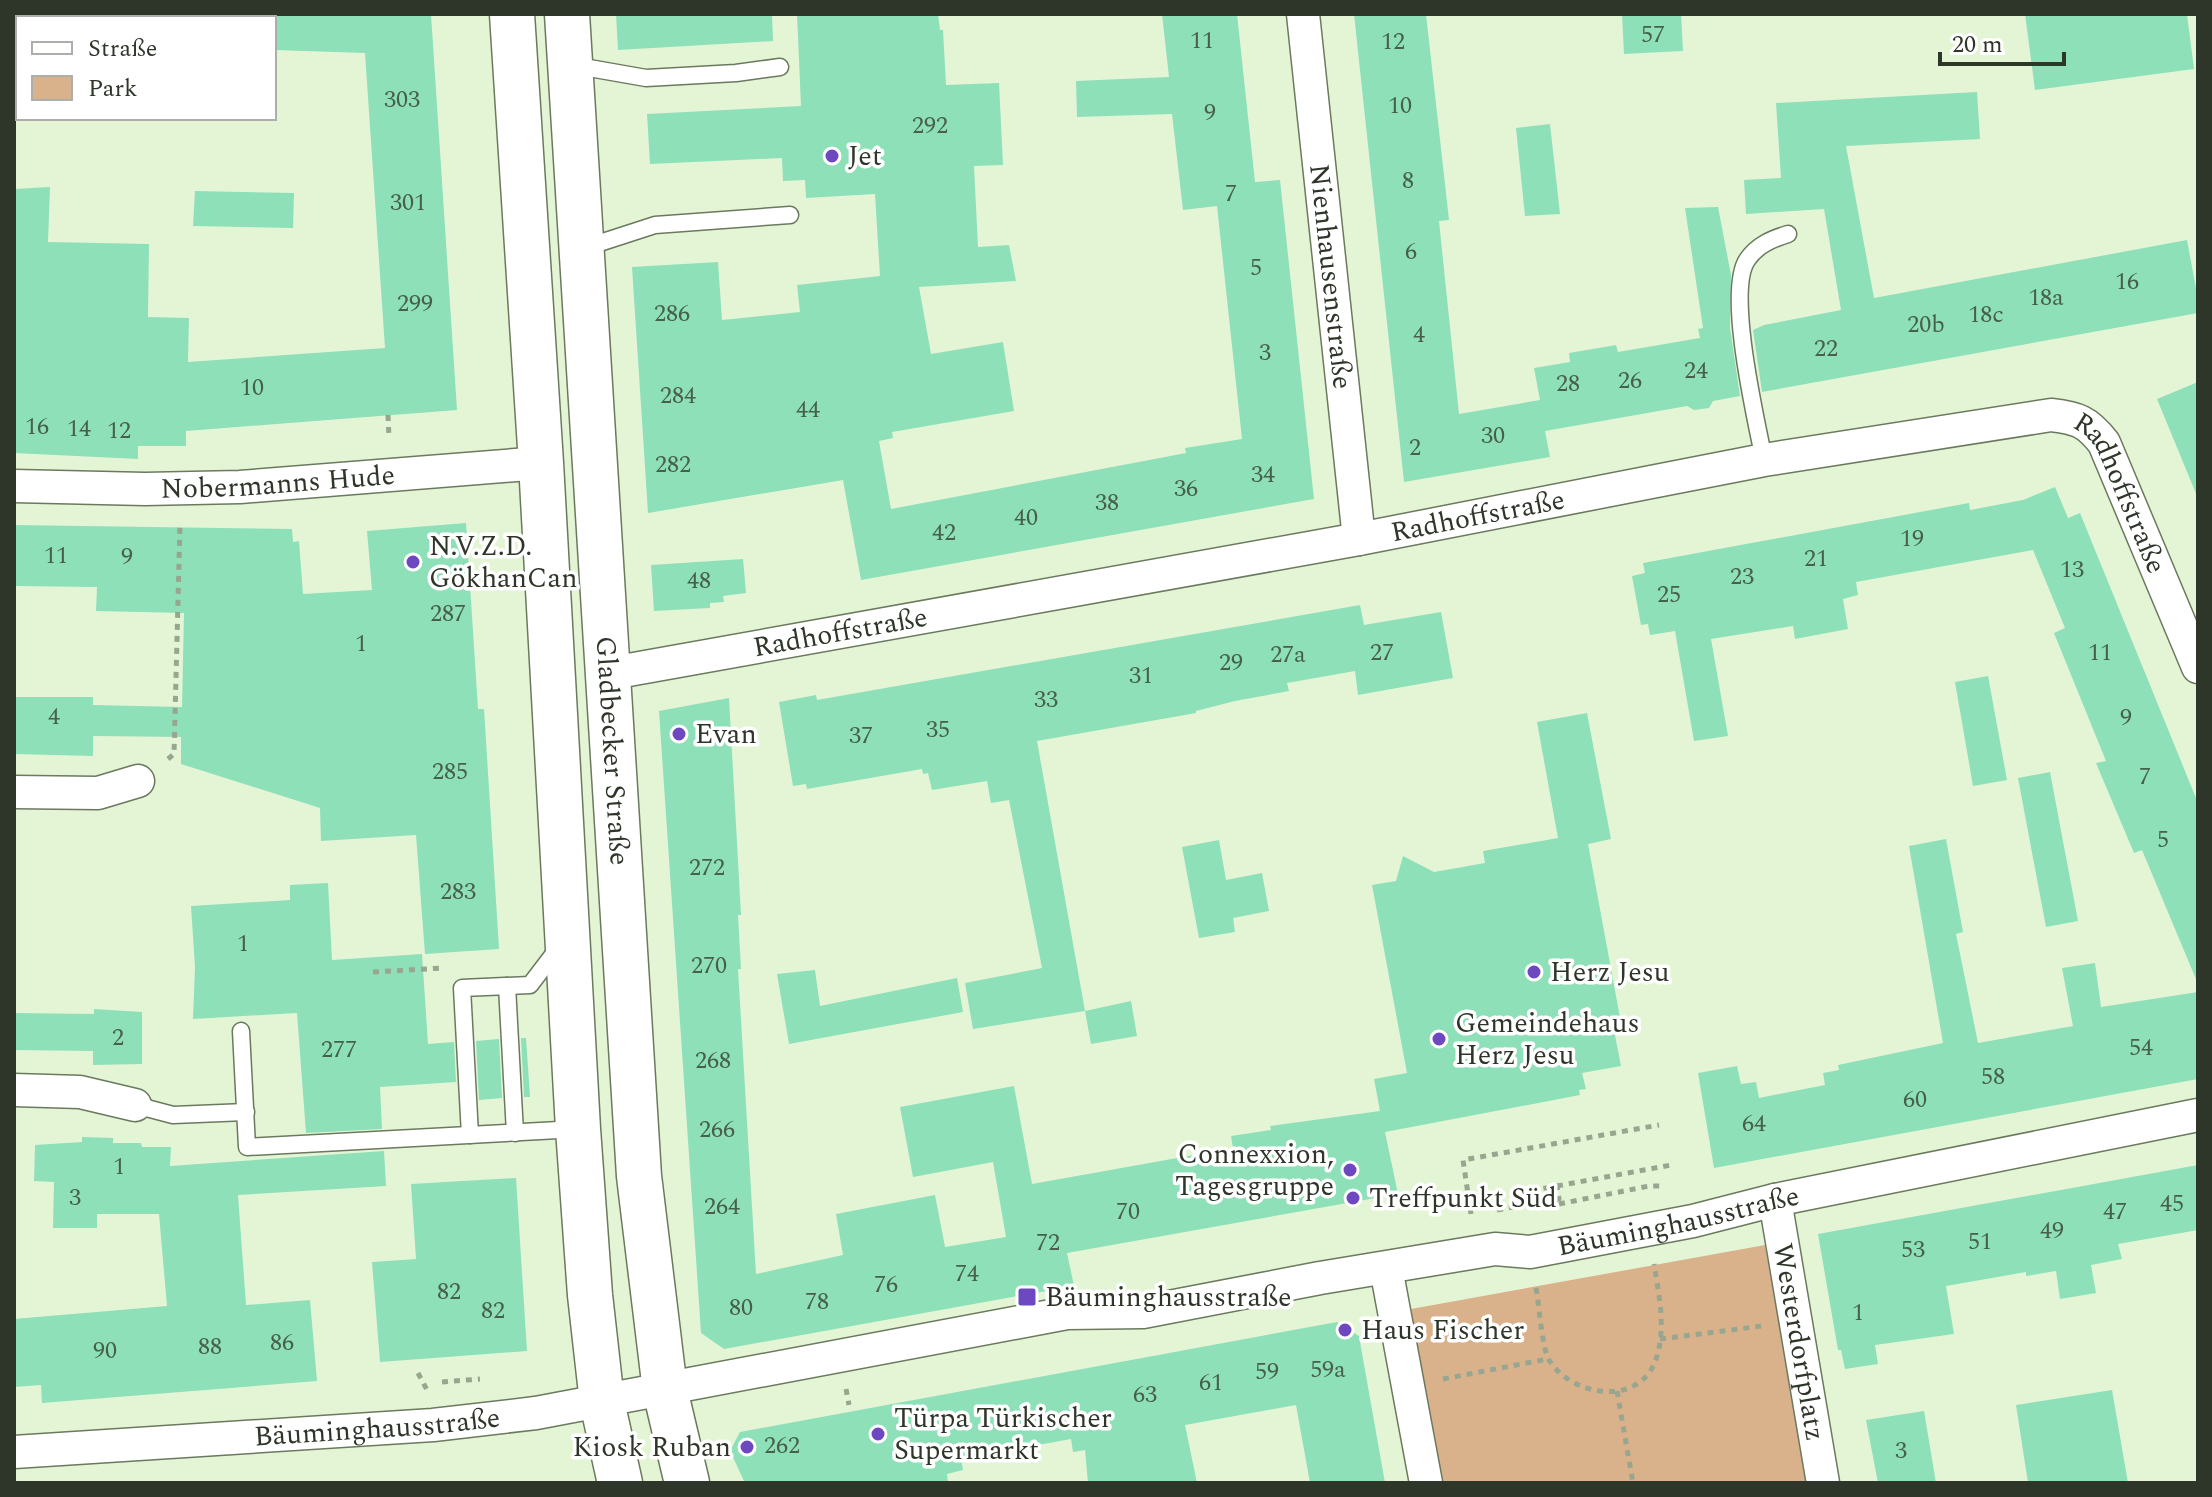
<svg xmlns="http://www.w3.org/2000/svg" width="2212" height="1497" viewBox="0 0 2212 1497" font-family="Spectral,serif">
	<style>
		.green { fill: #d9b28c }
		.building { fill: #8ee0b9 }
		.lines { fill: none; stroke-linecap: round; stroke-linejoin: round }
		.service-casing { stroke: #6b795e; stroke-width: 19 }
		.minor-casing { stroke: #6b795e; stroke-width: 35 }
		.primary-casing { stroke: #6b795e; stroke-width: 47 }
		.path { stroke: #99a68f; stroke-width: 5; stroke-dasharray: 6 6; stroke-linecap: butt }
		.service { stroke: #fff; stroke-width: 16 }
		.minor { stroke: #fff; stroke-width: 32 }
		.primary { stroke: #fff; stroke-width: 44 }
		.poi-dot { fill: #6d48c1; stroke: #fff; stroke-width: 3 }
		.labels { text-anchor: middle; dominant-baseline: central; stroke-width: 7; stroke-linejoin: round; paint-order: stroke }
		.number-label { font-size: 24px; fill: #46604d }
		.poi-label { font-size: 28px; fill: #2e3529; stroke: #fff; text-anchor: start }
		.street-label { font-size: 28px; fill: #2e3529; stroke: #fff }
	</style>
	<rect width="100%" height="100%" fill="#e4f5d6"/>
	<polygon class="green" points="1765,1245 1808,1483 1442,1483 1411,1309"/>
	<g class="building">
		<polygon points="274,14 431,14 457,410 186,431 186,446 138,446 138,459 14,453 14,189 50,187 48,242 149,244 148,317 189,318 188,362 385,348 365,53 274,50"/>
		<polygon points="616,14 772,14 773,41 618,50"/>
		<polygon points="797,14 938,14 940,30 943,30 946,85 999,83 1003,165 974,166 978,247 1009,245 1016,281 919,287 931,354 1003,342 1014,411 892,432 893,438 879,441 891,509 1186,453 1185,448 1242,439 1217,206 1183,210 1172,114 1077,117 1076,81 1169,77 1162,14 1237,14 1255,182 1280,180 1314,499 861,580 843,480 648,513 632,267 718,262 722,320 800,312 797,285 880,276 875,194 806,198 805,180 783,181 782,158 650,164 647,114 801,106"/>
		<polygon points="1354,14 1426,14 1449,220 1439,221 1459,414 1540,400 1534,368 1570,362 1569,353 1616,345 1618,352 1700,338 1698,329 1703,328 1685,208 1718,207 1731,275 1730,328 1740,396 1713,401 1709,408 1694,410 1687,406 1545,431 1550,457 1404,482"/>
		<polygon points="1622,14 1681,14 1683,51 1624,54"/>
		<polygon points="2025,14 2187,14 2194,69 2035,90"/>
		<polygon points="1977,92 1980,139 1846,146 1874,298 2187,240 2198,299 2198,313 1762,392 1753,330 1764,325 1841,310 1824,209 1746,214 1744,180 1781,178 1776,103"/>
		<polygon points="1550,124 1560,214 1525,216 1516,128"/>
		<polygon points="195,191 294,193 293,228 193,226"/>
		<polygon points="2198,382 2198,496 2197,496 2157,399"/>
		<polygon points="2055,487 2068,518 2080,513 2198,803 2198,984 2142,850 2134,853 2096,763 2106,761 2054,633 2065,628 2033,550 1856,582 1858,595 1843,599 1848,629 1795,639 1793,626 1711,639 1728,736 1694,741 1675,631 1650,635 1648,624 1641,625 1632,576 1645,573 1643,563 1969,503 1970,510 2023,500"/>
		<polygon points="466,523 478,709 484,709 499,949 425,954 416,835 321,841 320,808 181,764 181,737 93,736 93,756 14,754 14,697 93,697 93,705 182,707 184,613 96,611 97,587 14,586 14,525 292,529 293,542 299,541 303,594 372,590 367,531"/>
		<polygon points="743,559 746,593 723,596 724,602 710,603 710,608 654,611 651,565"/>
		<polygon points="1360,605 1364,625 1441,612 1453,678 1358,695 1355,671 1287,683 1289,691 1235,701 1196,711 1196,713 1037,741 1085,1011 973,1029 965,983 1042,968 1009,800 991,803 987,781 932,790 928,773 923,774 922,769 807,789 806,784 793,786 779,702 816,695 817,700"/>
		<polygon points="1988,676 2007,780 1973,786 1955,682"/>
		<polygon points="729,698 741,915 738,915 741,969 738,969 756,1274 843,1255 836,1214 935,1195 945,1247 1006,1237 993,1162 913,1177 900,1107 1014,1086 1032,1184 1233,1148 1231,1136 1271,1130 1270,1126 1380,1111 1374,1079 1407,1073 1372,885 1396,881 1403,856 1434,872 1485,863 1483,851 1558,838 1537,722 1587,713 1611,839 1588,844 1623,1034 1615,1035 1621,1066 1582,1073 1586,1089 1579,1090 1580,1095 1385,1132 1398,1194 1067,1253 1074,1286 724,1349 701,1333 659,711"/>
		<polygon points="2050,772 2078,921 2046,927 2018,778"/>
		<polygon points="1946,839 1963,932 1956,934 1978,1043 2073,1026 2062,968 2095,963 2101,1007 2198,992 2198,1079 1714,1168 1698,1073 1737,1066 1741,1084 1756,1082 1759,1098 1825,1085 1823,1073 1839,1070 1838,1065 1943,1043 1909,846"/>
		<polygon points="1219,840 1226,880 1262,873 1269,911 1233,918 1235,932 1199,938 1182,847"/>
		<polygon points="328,883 332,960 422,954 428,1044 454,1042 456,1082 380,1087 382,1129 306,1133 297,1013 193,1019 195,967 191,906 290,900 290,885"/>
		<polygon points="815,970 820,1006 957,978 963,1012 789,1044 777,974"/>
		<polygon points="1131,1001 1137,1036 1091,1044 1085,1011"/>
		<polygon points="94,1009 142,1012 142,1064 93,1065 93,1051 14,1050 14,1013 94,1014"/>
		<polygon points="521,1038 526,1038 530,1097 524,1097"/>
		<polygon points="499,1039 502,1098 479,1100 476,1041"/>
		<polygon points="82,1137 113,1138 113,1143 141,1143 142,1147 171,1147 170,1166 384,1151 386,1186 238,1195 246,1305 310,1300 317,1381 42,1403 41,1385 14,1387 14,1319 167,1306 159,1214 97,1214 97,1228 53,1228 54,1182 34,1181 35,1145 82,1142"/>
		<polygon points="2198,1165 2198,1230 2118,1244 2122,1259 2091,1265 2096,1293 2060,1299 2056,1271 2026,1276 2026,1272 1946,1286 1954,1334 1875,1345 1878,1364 1845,1369 1841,1350 1838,1350 1818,1234"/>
		<polygon points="516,1178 527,1351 380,1362 372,1262 416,1259 411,1184"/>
		<polygon points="1337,1322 1359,1336 1385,1483 1310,1483 1296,1405 1185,1425 1197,1483 1088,1483 1085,1450 1073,1452 1071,1439 961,1459 963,1470 947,1474 948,1483 745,1483 730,1451 740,1432"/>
		<polygon points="2112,1390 2128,1483 2028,1483 2016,1405"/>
		<polygon points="1924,1411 1936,1483 1878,1483 1866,1420"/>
	</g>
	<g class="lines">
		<defs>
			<g id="service">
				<polyline points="572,65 646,78 736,73 780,67"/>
				<polyline points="584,248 655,225 790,215"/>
				<path d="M1764,460C1756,419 1726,292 1747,260C1757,245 1772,239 1788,234"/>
				<polyline points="507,986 515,1133"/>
				<polyline points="241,1031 247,1147 577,1129"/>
				<polyline points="135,1105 173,1115 246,1112"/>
				<polyline points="470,1135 462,988 530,985 559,947"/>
			</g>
			<g id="minor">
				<path id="s1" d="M1303,14L1359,539"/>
				<path id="s2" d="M14,486L145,489L240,487L541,463"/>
				<path id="s3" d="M606,674L1359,539L1764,460L2051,415C2077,418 2087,421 2104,443L2198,667"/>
				<polyline points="14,792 98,793 138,781"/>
				<polyline points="14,1090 80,1092 135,1105"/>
				<path id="s4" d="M1775,1200L1823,1483"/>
				<polyline points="1386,1268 1426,1483"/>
				<path id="s5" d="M14,1452L433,1425L536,1413L1067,1313L1143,1312L1320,1278L1495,1249L1530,1252L1693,1221L1775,1200L2198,1115"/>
			</g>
			<g id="primary">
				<polyline points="512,14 541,463 578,1129 590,1295 602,1402 620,1483"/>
				<path id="s6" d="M567,14L639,1176L665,1390L687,1483"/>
			</g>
		</defs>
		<use href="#service" class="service-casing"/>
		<use href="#minor" class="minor-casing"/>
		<use href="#primary" class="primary-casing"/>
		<g class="path">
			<polyline points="388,415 389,438"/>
			<polyline points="168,759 174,754 180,524"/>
			<polyline points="373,972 443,968"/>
			<polyline points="1557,1186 1671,1165"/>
			<polyline points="1559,1204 1649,1186 1664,1186"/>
			<polyline points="1497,1210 1559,1199 1557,1186 1534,1190"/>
			<polyline points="1471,1214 1463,1160 1659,1125"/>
			<path d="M1536,1288C1539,1303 1542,1349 1549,1360C1571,1396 1637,1407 1655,1362C1667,1330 1659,1296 1654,1264"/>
			<polyline points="1660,1339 1762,1326"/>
			<polyline points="418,1373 427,1390"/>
			<polyline points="1443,1379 1548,1359"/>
			<polyline points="442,1382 480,1379"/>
			<polyline points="846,1389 849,1405"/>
			<polyline points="1617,1391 1633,1483"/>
		</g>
		<use href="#service" class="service"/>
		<use href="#minor" class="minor"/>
		<use href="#primary" class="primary"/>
	</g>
	<g class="poi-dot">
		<circle cx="832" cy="156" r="8"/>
		<circle cx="413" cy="562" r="8"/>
		<circle cx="679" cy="734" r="8"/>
		<circle cx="1534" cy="972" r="8"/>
		<circle cx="1439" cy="1039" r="8"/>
		<circle cx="1350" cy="1170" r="8"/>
		<circle cx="1353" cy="1198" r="8"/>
		<rect x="1017" y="1287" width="20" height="20" rx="4"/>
		<circle cx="1345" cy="1330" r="8"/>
		<circle cx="878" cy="1434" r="8"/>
		<circle cx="747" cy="1447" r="8"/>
	</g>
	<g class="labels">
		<g class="number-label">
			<text x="1653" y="35">57</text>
			<text x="1202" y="41">11</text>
			<text x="1393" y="42">12</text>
			<text x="402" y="100">303</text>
			<text x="1400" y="106">10</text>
			<text x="1210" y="113">9</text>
			<text x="930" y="126">292</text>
			<text x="1408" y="181">8</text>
			<text x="1231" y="194">7</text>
			<text x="408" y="203">301</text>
			<text x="1411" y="252">6</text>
			<text x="1256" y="268">5</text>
			<text x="2127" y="282">16</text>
			<text x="2046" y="298">18a</text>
			<text x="415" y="304">299</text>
			<text x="672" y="314">286</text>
			<text x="1986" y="315">18c</text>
			<text x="1926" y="325">20b</text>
			<text x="1419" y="335">4</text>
			<text x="1826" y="349">22</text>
			<text x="1265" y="353">3</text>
			<text x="1696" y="371">24</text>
			<text x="1630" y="381">26</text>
			<text x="1568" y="384">28</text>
			<text x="252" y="388">10</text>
			<text x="678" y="396">284</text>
			<text x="808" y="410">44</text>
			<text x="37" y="427">16</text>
			<text x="79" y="429">14</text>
			<text x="119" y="431">12</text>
			<text x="1493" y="436">30</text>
			<text x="1415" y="448">2</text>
			<text x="673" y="465">282</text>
			<text x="1263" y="475">34</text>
			<text x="1186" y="489">36</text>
			<text x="1107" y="503">38</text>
			<text x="1026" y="518">40</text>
			<text x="944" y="533">42</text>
			<text x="1912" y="539">19</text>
			<text x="56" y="556">11</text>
			<text x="127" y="557">9</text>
			<text x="1816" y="559">21</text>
			<text x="2072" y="570">13</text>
			<text x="1742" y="577">23</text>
			<text x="699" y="581">48</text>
			<text x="1669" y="595">25</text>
			<text x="448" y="614">287</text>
			<text x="361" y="644">1</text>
			<text x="1382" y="653">27</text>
			<text x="2100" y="653">11</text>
			<text x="1288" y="655">27a</text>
			<text x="1231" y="663">29</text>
			<text x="1141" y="676">31</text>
			<text x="1046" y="700">33</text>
			<text x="54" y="717">4</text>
			<text x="2126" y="718">9</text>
			<text x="938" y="730">35</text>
			<text x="861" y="736">37</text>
			<text x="450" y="772">285</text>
			<text x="2145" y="777">7</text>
			<text x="2163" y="840">5</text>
			<text x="707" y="868">272</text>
			<text x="458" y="892">283</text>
			<text x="243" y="944">1</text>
			<text x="709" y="966">270</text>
			<text x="118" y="1038">2</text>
			<text x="2141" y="1048">54</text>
			<text x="339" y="1050">277</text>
			<text x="713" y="1061">268</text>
			<text x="1993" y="1077">58</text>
			<text x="1915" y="1100">60</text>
			<text x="1754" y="1124">64</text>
			<text x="717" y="1130">266</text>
			<text x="119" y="1167">1</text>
			<text x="75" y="1198">3</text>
			<text x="2172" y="1204">45</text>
			<text x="722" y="1207">264</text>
			<text x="1128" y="1212">70</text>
			<text x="2115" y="1212">47</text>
			<text x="2052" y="1231">49</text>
			<text x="1980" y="1242">51</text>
			<text x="1048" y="1243">72</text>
			<text x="1913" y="1250">53</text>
			<text x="967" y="1274">74</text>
			<text x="886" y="1285">76</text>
			<text x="449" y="1292">82</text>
			<text x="817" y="1302">78</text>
			<text x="741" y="1308">80</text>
			<text x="493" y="1311">82</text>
			<text x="1858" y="1313">1</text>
			<text x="282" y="1343">86</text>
			<text x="210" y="1347">88</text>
			<text x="105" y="1351">90</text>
			<text x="1328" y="1370">59a</text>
			<text x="1267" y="1372">59</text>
			<text x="1211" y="1383">61</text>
			<text x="1145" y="1395">63</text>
			<text x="782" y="1446">262</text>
			<text x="1901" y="1451">3</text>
		</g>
		<g class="poi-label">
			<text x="848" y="156">Jet</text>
			<text x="429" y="546">N.V.Z.D.<tspan x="429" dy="32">GökhanCan</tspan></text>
			<text x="695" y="734">Evan</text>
			<text x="1550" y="972">Herz Jesu</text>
			<text x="1455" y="1023">Gemeindehaus<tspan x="1455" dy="32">Herz Jesu</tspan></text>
			<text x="1334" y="1154" text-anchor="end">Connexxion,<tspan x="1334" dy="32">Tagesgruppe</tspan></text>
			<text x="1369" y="1198">Treffpunkt Süd</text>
			<text x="1045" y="1297">Bäuminghausstraße</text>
			<text x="1361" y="1330">Haus Fischer</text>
			<text x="894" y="1418">Türpa Türkischer<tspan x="894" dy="32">Supermarkt</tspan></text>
			<text x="731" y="1447" text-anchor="end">Kiosk Ruban</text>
		</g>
		<g class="street-label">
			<text stroke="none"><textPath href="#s1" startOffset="264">Nienhausenstraße</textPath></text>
			<text stroke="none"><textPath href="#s2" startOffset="264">Nobermanns Hude</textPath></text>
			<text stroke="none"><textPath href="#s3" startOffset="1582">Radhoffstraße</textPath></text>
			<text stroke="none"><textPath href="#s3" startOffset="886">Radhoffstraße</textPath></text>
			<text stroke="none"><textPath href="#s3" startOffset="238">Radhoffstraße</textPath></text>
			<text stroke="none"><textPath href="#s6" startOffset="738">Gladbecker Straße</textPath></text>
			<text stroke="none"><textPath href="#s5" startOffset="1684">Bäuminghausstraße</textPath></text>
			<text stroke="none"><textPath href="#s4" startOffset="144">Westerdorfplatz</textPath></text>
			<text stroke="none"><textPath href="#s5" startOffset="364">Bäuminghausstraße</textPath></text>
		</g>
	</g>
	<rect width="2212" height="1497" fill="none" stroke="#2e3529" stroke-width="32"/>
	<rect x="16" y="16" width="260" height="104" fill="#ffffff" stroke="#abaea9" stroke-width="2"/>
	<rect x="32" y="42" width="40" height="12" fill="#ffffff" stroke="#abaea9" stroke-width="2"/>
	<text x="88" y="56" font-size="24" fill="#2e3529">Straße</text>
	<rect x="32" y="76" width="40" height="24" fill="#d9b28c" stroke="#abaea9" stroke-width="2"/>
	<text x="88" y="96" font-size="24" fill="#2e3529">Park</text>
	<path d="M1940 52v12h124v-12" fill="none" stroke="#2e3529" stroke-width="4"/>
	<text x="1952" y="52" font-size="24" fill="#2e3529" stroke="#ffffff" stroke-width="6" paint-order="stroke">20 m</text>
</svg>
